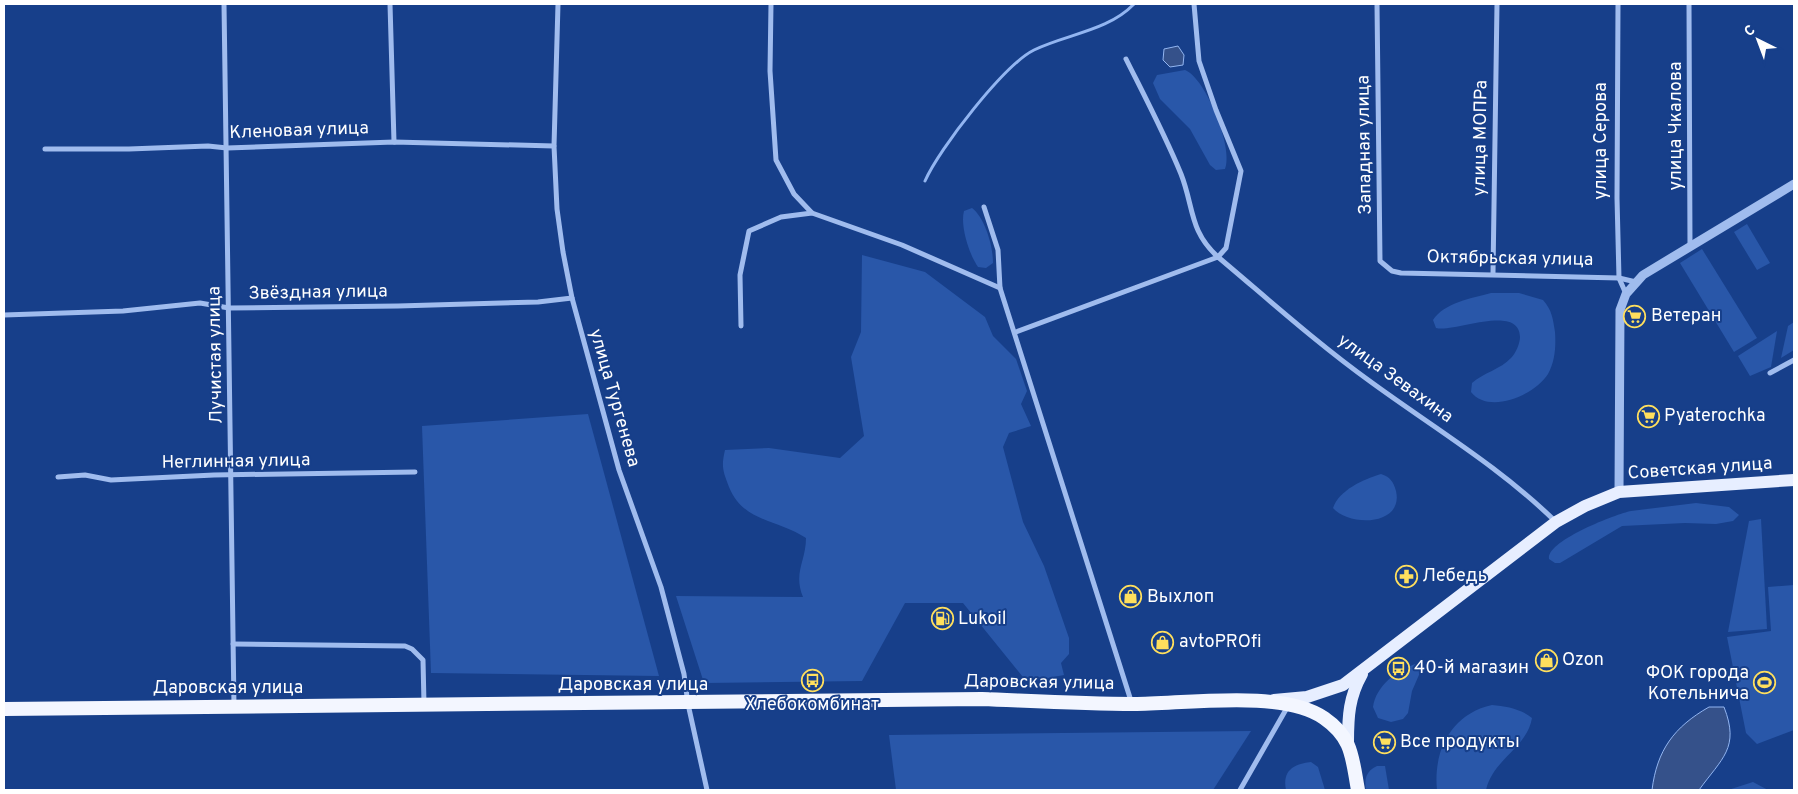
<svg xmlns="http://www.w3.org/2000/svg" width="1798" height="794" viewBox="0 0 1798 794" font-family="Overpass,sans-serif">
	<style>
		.green { fill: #2957a9 }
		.water { fill: #35518a; stroke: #92b5f1 }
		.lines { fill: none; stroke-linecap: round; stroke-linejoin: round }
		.stream { stroke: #92b5f1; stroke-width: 3 }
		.minor { stroke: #a0bcee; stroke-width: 5 }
		.tertiary { stroke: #a0bcee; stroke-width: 9 }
		.primary { stroke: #e7eeff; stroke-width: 12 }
		.trunk { stroke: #f3f6ff; stroke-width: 14 }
		.labels { text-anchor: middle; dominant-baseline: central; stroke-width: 4; stroke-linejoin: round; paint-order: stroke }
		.street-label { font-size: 18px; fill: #fff; stroke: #173f8a }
		.poi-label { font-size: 18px; fill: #fff; stroke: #173f8a; text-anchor: start }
	</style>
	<rect width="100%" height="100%" fill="#173f8a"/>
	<g class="green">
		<path d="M1185,70C1206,78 1234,149 1225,169L1216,170L1210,165L1190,129L1160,99L1153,83L1157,75Z"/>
		<path d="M972,208C985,218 993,246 993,263L986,268L978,267C969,254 960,226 964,211Z"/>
		<polygon points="1747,224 1770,263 1757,270 1734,232"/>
		<polygon points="1702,249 1757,338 1734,352 1680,263"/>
		<path d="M862,255L925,272L985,317L993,336L1016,359L1027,391L1021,404L1031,426L1009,433L1003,447L1023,522L1044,566L1069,638V654L1061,663L1064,675L1027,682L963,603H905L862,681L704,683L676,596L803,597C793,573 806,561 806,538C777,519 743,522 729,487C723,471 721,467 725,450L769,448L840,458L864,436L851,357L861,332Z"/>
		<path d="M1491,293H1519L1543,300C1552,310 1553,319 1555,332C1556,347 1555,361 1548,374C1535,395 1489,415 1471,392L1472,383C1483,373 1501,369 1511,358C1516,353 1520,343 1520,337C1519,303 1454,333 1436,328L1433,320C1444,303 1472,298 1491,293Z"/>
		<polygon points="1794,322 1794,350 1781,358 1788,326"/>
		<polygon points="1777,331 1771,367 1750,376 1738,356"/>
		<polygon points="588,414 659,676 431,673 422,426"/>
		<path d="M1381,474C1390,477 1393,481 1396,491C1404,526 1349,527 1333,508C1339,490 1364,479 1381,474Z"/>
		<path d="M1696,503L1729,507L1739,515L1733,521L1716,524L1685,523L1622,526L1560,563H1555L1549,559C1546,541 1616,514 1631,511C1653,508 1675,506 1696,503Z"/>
		<polygon points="1761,519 1767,629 1728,632 1749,521"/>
		<polygon points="1794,585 1794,730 1757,744 1746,733 1727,637 1771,631 1768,587"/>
		<path d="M1415,664H1420L1422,668L1412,691L1408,713L1403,719L1391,722L1378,718L1373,707C1376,686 1396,671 1415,664Z"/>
		<path d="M1492,705C1506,706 1521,709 1532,718C1527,748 1493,759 1486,790H1437C1433,751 1451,714 1492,705Z"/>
		<polygon points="1251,731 1213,790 896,790 889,735"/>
		<path d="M1311,762L1318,767L1325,790H1286C1282,771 1293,764 1311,762Z"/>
		<path d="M1377,766H1385L1389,790H1366C1364,779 1366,771 1377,766Z"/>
		<polygon points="1753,782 1768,790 1728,790"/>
	</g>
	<g class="water">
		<polygon points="1178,46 1184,55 1183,65 1170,67 1163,60 1164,49"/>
		<path d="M1709,707H1724C1740,748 1722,758 1699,790H1652C1657,750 1674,727 1709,707Z"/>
	</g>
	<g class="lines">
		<path class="stream" d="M925,181C939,149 1004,65 1034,50C1067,34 1108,31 1134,4"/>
		<g class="minor">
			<polyline points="224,4 234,706"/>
			<polyline points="390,4 394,142"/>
			<polyline points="558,4 554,146 557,209 563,252 572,298 619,470 661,587 684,674 688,704 707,790"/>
			<polyline points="771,4 770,71 776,160 794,194 812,213 902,245 1000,288"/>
			<polyline points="1377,4 1380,261 1392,271 1401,273 1619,278 1636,282"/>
			<polyline points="1618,4 1617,198 1619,278 1626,294"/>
			<polyline points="1689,4 1690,247"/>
			<path d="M1126,59C1145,97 1165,135 1181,174C1194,207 1189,231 1218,257L1226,248L1241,171L1216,110L1199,61L1194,4"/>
			<polyline points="45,149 129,149 208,146 227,148 394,142 554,146"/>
			<polyline points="984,207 998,250 1000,288 1132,704"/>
			<polyline points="1493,273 1497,4"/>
			<polyline points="4,315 123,311 200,303 229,308 398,306 538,302 572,298"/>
			<polyline points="741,326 740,275 749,231 781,217 812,213"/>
			<path d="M1016,332L1218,257C1268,299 1318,344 1371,382C1434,428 1500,467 1556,522"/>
			<polyline points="1770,373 1794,360"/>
			<polyline points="58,477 85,475 111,480 214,475 415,472"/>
			<polyline points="233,644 405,646 412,649 423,660 424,704"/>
			<polyline points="1240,790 1288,706"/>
		</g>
		<polyline class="tertiary" points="1619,492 1620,310 1626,294 1643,275 1794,184"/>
		<g class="primary">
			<polyline points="1274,700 1307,697 1343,685 1556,522 1585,506 1619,492 1794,480"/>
			<path d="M1348,742C1348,716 1349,697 1362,674"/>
		</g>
		<path class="trunk" d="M4,709L982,699C1032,701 1083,704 1134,704C1184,704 1283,689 1324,718C1353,738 1352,758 1358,790"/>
	</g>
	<defs>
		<symbol id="supermarket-ring" viewBox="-11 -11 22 22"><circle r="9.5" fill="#173f8a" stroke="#ffdf5d" stroke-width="1.5"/><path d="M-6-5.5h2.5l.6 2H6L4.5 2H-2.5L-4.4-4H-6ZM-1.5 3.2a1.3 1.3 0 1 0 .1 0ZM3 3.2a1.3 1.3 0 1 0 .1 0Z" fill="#ffdf5d"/></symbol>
		<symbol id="pharmacy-ring" viewBox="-11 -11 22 22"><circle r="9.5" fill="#173f8a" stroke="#ffdf5d" stroke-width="1.5"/><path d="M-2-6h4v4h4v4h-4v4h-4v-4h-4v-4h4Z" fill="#ffdf5d"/></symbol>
		<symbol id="shop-ring" viewBox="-11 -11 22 22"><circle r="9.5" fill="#173f8a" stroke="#ffdf5d" stroke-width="1.5"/><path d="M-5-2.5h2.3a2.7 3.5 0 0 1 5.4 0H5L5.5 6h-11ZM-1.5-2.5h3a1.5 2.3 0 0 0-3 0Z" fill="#ffdf5d"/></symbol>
		<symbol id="fuel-ring" viewBox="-11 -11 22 22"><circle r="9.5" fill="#173f8a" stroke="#ffdf5d" stroke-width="1.5"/><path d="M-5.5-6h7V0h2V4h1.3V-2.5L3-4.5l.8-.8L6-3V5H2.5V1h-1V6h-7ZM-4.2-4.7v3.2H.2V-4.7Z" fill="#ffdf5d"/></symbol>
		<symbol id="bus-ring" viewBox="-11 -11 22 22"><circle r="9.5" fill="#173f8a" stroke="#ffdf5d" stroke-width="1.5"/><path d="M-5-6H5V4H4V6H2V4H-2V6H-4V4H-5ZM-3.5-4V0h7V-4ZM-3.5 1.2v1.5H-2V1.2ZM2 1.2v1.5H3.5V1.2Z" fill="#ffdf5d"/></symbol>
		<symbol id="stadium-ring" viewBox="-11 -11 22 22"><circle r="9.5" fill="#173f8a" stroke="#ffdf5d" stroke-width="1.5"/><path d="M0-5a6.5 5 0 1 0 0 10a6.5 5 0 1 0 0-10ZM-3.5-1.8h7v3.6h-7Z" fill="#ffdf5d"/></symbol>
	</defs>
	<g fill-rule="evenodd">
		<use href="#supermarket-ring" x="1622" y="304" width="25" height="25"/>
		<use href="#supermarket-ring" x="1636" y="404" width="25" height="25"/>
		<use href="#pharmacy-ring" x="1394" y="564" width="25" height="25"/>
		<use href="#shop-ring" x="1118" y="584" width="25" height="25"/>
		<use href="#fuel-ring" x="930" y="606" width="25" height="25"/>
		<use href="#shop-ring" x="1150" y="630" width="25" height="25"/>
		<use href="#shop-ring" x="1534" y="648" width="25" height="25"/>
		<use href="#bus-ring" x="1386" y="656" width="25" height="25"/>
		<use href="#bus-ring" x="800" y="668" width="25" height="25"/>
		<use href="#stadium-ring" x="1752" y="670" width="25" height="25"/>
		<use href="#supermarket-ring" x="1372" y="730" width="25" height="25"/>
	</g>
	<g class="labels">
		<g class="street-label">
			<text transform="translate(1676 126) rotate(-90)">улица Чкалова</text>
			<text transform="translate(299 131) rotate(-2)">Кленовая улица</text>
			<text transform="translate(1481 138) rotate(-89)">улица МОПРа</text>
			<text transform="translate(1601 141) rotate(-90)">улица Серова</text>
			<text transform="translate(1365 145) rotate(-91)">Западная улица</text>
			<text transform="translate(1510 259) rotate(1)">Октябрьская улица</text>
			<text transform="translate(318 293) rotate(-1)">Звёздная улица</text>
			<text transform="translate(216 355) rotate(-91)">Лучистая улица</text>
			<text transform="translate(1395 379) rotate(36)">улица Зевахина</text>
			<text transform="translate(614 398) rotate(74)">улица Тургенева</text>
			<text transform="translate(236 462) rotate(-1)">Неглинная улица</text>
			<text transform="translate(1700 469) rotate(-4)">Советская улица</text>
			<text transform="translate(1039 683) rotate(1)">Даровская улица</text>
			<text x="633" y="685">Даровская улица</text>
			<text x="228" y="688">Даровская улица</text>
		</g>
		<g class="poi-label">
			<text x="1651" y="316">Ветеран</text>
			<text x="1664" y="416">Pyaterochka</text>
			<text x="1422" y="576">Лебедь</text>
			<text x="1147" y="597">Выхлоп</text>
			<text x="958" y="619">Lukoil</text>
			<text x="1179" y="642">avtoPROfi</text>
			<text x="1562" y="660">Ozon</text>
			<text x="1414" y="668">40-й магазин</text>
			<text x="1749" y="673" text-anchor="end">ФОК города<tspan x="1749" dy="21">Котельнича</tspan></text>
			<text x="812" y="705" text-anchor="middle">Хлебокомбинат</text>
			<text x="1400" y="742">Все продукты</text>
		</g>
	</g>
	<rect width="1798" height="794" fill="none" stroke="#ffffff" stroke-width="10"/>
	<g transform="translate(1758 40) rotate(318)" stroke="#173f8a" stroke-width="4" paint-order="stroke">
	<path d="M0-4L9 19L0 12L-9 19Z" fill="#ffffff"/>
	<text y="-8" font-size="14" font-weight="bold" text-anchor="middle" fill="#ffffff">С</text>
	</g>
</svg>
